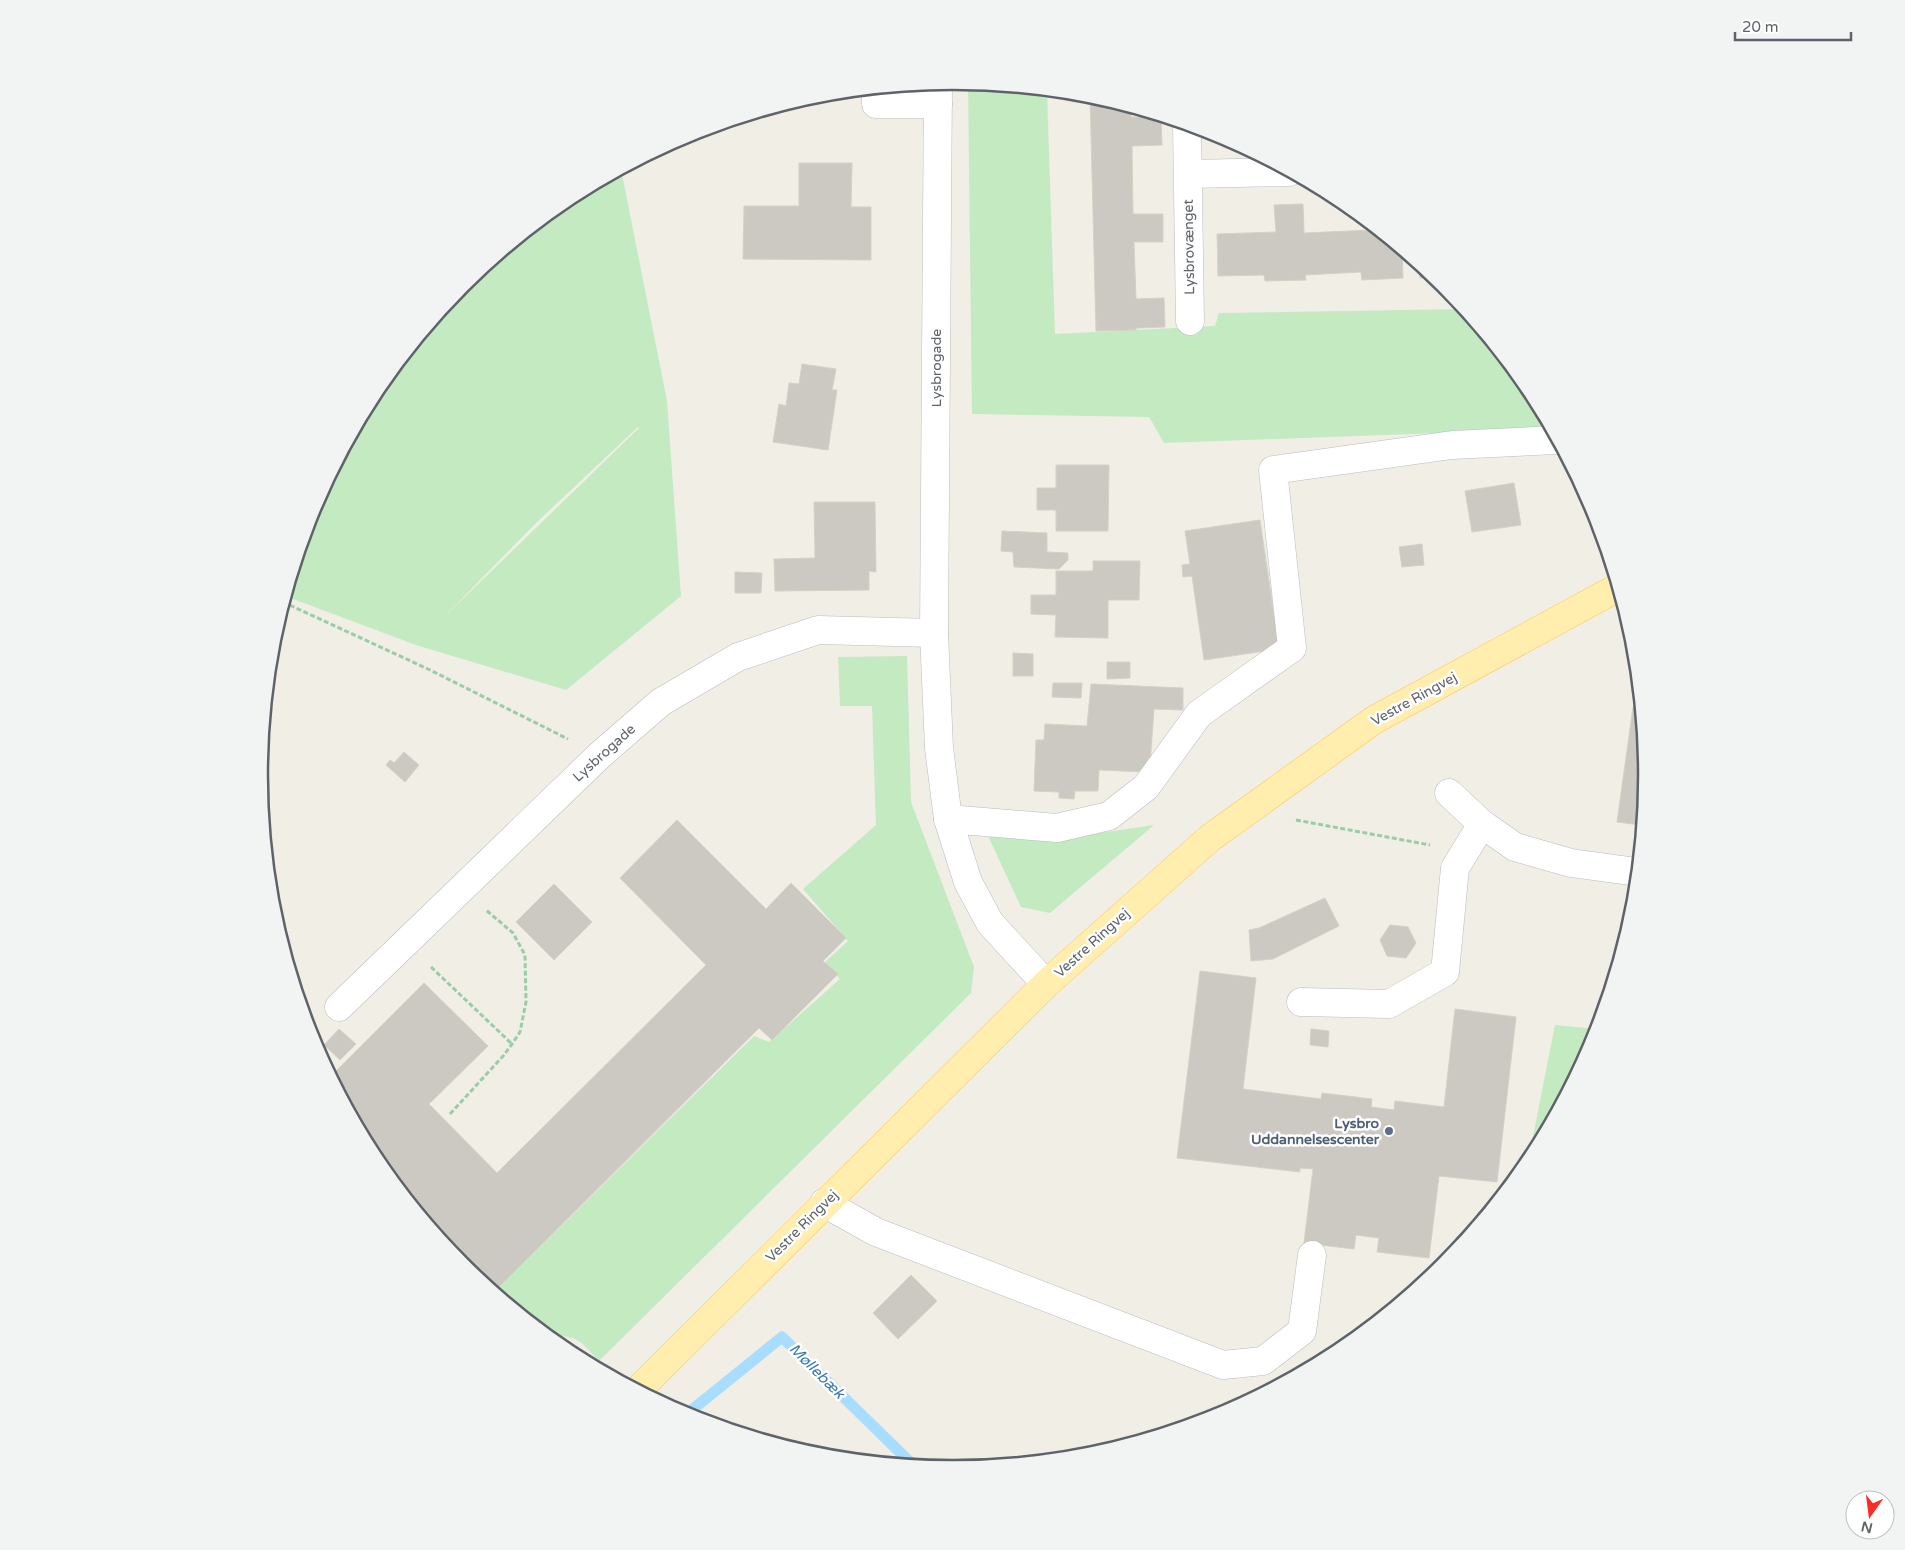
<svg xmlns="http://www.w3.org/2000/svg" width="1905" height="1550" viewBox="0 0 1905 1550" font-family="'Varela Round',sans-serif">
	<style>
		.green { fill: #c3eac1; fill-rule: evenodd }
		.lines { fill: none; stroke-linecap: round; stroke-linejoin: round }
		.stream { stroke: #a8ddff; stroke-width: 11 }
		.building { fill: #ccc9c3; stroke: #d7d0c4 }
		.minor-casing { stroke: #b9bcc1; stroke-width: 29 }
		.major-casing { stroke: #fec753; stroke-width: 29 }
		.path { stroke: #99cda6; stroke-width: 3; stroke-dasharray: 5 2.5; stroke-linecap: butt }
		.minor { stroke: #fff; stroke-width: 28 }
		.major { stroke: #ffeead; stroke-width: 28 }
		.service-dot { fill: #5c6f8a; stroke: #fff; stroke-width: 2 }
		.labels { text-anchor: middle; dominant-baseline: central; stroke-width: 5; stroke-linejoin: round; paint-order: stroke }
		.street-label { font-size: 14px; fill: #5d6368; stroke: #fff }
		.service-label { font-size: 14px; font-weight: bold; fill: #4e5e75; stroke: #fff; text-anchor: end }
		.water-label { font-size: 15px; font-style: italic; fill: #3879b2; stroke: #fff }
		.rim { fill: none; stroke: #5d6368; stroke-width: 2.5 }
	</style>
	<rect width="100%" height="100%" fill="#f1eee6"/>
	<g class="green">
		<polygon points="968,83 1047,91 1055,334 1215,326 1219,313 1463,309 1529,390 1550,429 1164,443 1149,417 972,414"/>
		<path d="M621,169L667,401L681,596L566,690L416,645L285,596L312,509L376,389L462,284L567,198ZM638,427L639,428L442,619L536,523Z"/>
		<polygon points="907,656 911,802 974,967 971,993 599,1361 582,1343 573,1338 544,1333 494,1292 754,1036 769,1042 840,979 825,962 848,941 803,889 876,825 872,706 840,706 838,657"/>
		<polygon points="1154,825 1050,913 1021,907 988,836 1060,839"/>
		<polygon points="1555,1025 1597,1029 1593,1041 1528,1162"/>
	</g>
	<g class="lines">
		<polyline class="stream" points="693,1409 782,1337 913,1465"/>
	</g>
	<g class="building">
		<polygon points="1090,95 1131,108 1131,117 1161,117 1162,145 1132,146 1133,214 1163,214 1163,242 1134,242 1136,299 1164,298 1165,327 1136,328 1136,330 1096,331"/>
		<polygon points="799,163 852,163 851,207 871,207 871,260 743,259 744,206 799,206"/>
		<polygon points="1303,204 1304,233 1372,230 1372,226 1402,251 1403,278 1362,280 1361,272 1305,275 1306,280 1265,281 1264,275 1218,276 1217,234 1276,232 1274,205"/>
		<polygon points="1420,265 1434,277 1420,278"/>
		<polygon points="802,364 836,369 832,390 837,390 828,450 773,442 779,404 786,406 789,383 799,384"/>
		<polygon points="1056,465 1109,465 1108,531 1056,531 1056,510 1037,510 1037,488 1056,488"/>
		<polygon points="1514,483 1521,525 1472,532 1465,491"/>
		<polygon points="814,502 875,502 876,572 869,571 869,590 775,591 774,559 815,558"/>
		<polygon points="1260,520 1279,649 1204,660 1192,576 1183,577 1182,565 1190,564 1185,531"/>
		<polygon points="1002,531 1047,533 1047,552 1068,553 1068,560 1059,569 1014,567 1013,552 1001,551"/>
		<polygon points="1422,544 1424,565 1402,567 1399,547"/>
		<polygon points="1093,561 1140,561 1139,600 1108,600 1108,638 1055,637 1056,615 1031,614 1031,595 1056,595 1056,571 1093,571"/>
		<polygon points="735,572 762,573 761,593 735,593"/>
		<polygon points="1013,653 1033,654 1033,676 1013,676"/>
		<polygon points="1107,662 1130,662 1130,678 1107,679"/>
		<polygon points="1053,683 1082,683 1081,698 1052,697"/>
		<polygon points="1091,684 1183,688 1183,710 1154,709 1150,765 1146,772 1099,770 1098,791 1075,791 1074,799 1059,798 1059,792 1034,791 1036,740 1044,740 1045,724 1087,726"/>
		<polygon points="1633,707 1640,708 1646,775 1641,825 1617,822"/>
		<polygon points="404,752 419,765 405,782 386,765 390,760 394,763"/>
		<polygon points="677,820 766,909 791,883 846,938 823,961 838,974 772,1040 759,1028 494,1292 459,1262 376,1160 331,1076 424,983 488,1046 429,1104 497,1173 706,965 620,878"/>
		<polygon points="554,884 592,922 554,960 516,922"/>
		<polygon points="1325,898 1339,926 1273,959 1251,961 1249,930 1259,928"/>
		<polygon points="1390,925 1408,927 1416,943 1406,958 1387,956 1380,940"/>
		<polygon points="1200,971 1256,978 1243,1089 1321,1099 1322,1093 1372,1099 1371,1107 1394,1110 1395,1101 1444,1107 1455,1009 1516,1017 1497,1182 1439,1176 1429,1258 1377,1252 1379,1238 1356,1235 1354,1249 1304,1243 1313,1169 1300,1168 1300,1172 1177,1158"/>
		<polygon points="339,1029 356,1044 340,1060 324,1045"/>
		<polygon points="1311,1029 1329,1031 1328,1047 1310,1045"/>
		<polygon points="911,1275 937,1301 898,1339 873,1313"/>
	</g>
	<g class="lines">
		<defs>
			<g id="minor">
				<polyline points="938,83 934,633 939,748 948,819 968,882 990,923 1046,984"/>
				<polyline points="876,89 876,104 938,104"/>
				<polyline points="1187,125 1190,321"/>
				<polyline points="1188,174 1289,172"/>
				<polyline points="1449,793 1482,824 1515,847 1571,863 1637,872"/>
				<polyline points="948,819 1057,828 1109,816 1146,787 1199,714 1292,648 1273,470 1452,445 1557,440"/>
				<polyline points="1301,1002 1389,1004 1445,972 1455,868 1482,824"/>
				<polyline points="339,1007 600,755 661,702 738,657 818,630 934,633"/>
				<polyline points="824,1203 876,1232 1223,1365 1263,1361 1302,1331 1312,1255"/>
			</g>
			<polyline id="major" points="638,1390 1046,984 1210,838 1374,720 1617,588"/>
		</defs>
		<use href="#minor" class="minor-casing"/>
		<use href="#major" class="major-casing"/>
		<g class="path">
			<polyline points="283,602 428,669 568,739"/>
			<polyline points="1296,820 1430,845"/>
			<polyline points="431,967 512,1044"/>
			<polyline points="450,1114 504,1055 512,1044 520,1032 526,1002 525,955 513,933 486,910"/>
		</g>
		<use href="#minor" class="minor"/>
		<use href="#major" class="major"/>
	</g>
	<circle class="service-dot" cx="1389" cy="1131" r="5"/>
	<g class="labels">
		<g class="street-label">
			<text transform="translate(1189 247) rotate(-91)">Lysbrovænget</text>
			<text transform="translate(936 368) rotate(-90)">Lysbrogade</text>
			<text transform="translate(1414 699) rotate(-29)">Vestre Ringvej</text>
			<text transform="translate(604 753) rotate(-42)">Lysbrogade</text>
			<text transform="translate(1092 943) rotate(-42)">Vestre Ringvej</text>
			<text transform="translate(802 1226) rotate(-45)">Vestre Ringvej</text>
		</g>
		<g class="service-label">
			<text x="1379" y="1123">Lysbro<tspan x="1379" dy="16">Uddannelsescenter</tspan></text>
		</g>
		<g class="water-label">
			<text transform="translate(817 1371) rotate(45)">Møllebæk</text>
		</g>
	</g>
	<path d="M0 0H1905V1550H0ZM268 775a685 685 0 1 1 1370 0a685 685 0 1 1-1370 0Z" fill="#f2f3f3" fill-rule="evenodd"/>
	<path class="rim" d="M268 775a685 685 0 1 1 1370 0a685 685 0 1 1-1370 0Z"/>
	<g transform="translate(1870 1515) rotate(194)"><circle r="24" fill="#ffffff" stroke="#bec1c3"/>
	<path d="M0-4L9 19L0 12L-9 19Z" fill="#f82d25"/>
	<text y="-8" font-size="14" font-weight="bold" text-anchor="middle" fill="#5d6368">N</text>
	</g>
	<path d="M1735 32v8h116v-8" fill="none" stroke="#5d6368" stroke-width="2.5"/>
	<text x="1742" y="32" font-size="15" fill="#5d6368" stroke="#ffffff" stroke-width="4" paint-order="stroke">20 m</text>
</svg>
